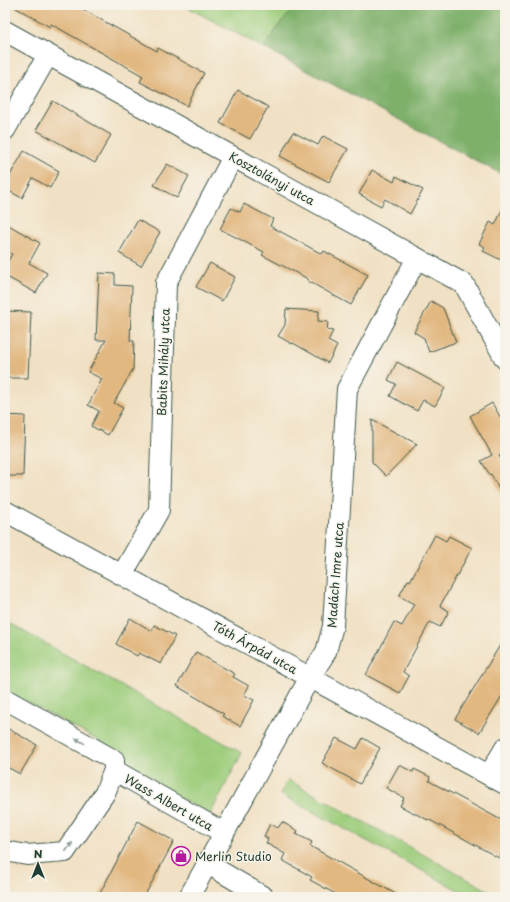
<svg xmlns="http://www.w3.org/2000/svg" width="510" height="902" viewBox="0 0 510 902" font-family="'Playpen Sans',sans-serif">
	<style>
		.green { fill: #9dcd7b; stroke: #5e8558 }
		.forest { fill: #7eb06b; stroke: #4e7650 }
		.building { fill: #e2b881 }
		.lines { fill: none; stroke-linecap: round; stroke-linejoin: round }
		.minor-casing { stroke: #3e564a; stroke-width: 22 }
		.minor { stroke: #fff; stroke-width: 20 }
		.oneway { fill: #8f9e9a }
		.labels { text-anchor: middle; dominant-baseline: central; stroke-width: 3; stroke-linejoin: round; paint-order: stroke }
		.street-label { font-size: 12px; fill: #1f3d34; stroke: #f7f3e8 }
		.poi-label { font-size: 12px; fill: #1f3d34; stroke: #f7f3e8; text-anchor: start }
	</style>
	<rect width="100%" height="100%" fill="#f7f3e8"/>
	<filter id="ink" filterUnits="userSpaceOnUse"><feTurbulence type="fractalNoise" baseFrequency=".025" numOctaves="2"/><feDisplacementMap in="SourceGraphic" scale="8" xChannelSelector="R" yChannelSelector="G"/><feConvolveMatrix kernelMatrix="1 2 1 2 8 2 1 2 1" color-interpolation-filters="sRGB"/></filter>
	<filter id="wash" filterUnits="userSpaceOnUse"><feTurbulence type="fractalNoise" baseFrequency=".012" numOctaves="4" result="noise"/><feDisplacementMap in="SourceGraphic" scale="16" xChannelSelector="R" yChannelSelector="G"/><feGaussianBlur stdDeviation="0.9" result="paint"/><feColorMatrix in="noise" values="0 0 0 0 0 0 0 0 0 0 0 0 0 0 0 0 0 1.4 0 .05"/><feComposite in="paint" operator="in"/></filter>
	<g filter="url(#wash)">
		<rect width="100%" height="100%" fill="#f1e1c4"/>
		<g class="green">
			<polygon points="183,5 298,5 281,22 264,48"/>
			<polygon points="5,621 242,753 210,815 131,770 123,754 5,690"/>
			<polygon points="288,780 500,897 471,897 280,794"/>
		</g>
		<polygon class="forest" points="298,5 505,5 505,176 264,48 281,22"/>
		<g id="blocks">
			<g class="building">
				<polygon points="11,5 75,5 157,51 158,48 204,73 187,106 140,82 143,76 51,24 50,27"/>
				<polygon points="238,90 268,107 250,139 220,123"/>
				<polygon points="53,101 111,135 95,163 36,130"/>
				<polygon points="293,132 318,145 323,136 348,149 329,182 280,156"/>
				<polygon points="24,151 59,171 50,188 33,178 22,198 5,189 5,184"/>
				<polygon points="167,164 189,176 177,198 154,185"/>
				<polygon points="372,170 394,182 396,176 423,190 410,214 385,199 381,206 359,194"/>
				<polygon points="244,204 273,219 270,226 322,254 324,251 368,275 351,305 308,281 308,279 262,255 264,252 220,229 231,208 240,212"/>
				<polygon points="505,204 505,262 483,251 485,247 479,244 490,222 495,225"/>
				<polygon points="138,220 160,232 141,266 119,253"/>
				<polygon points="5,223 40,243 29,263 47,273 36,293 5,276 5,266 12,254 5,250"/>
				<polygon points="210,263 235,277 222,301 196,287"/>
				<polygon points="99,273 115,274 115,285 132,286 130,341 134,341 133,369 114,403 123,408 108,435 91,426 99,411 88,405 102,379 88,372 106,340 96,340"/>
				<polygon points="431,301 443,308 456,342 429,352 424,338 414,332"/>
				<polygon points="286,309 319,311 318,321 328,322 327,330 333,331 328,341 337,346 328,363 293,343 292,344 278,336 285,325"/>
				<polygon points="5,311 31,312 28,378 5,378"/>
				<polygon points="397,362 445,388 435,406 423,400 417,411 390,396 396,384 388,380"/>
				<polygon points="492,403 505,425 505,453 499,456 505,466 505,501 491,474 490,475 481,461 492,455 470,416"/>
				<polygon points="5,415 25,416 23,476 5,476"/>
				<polygon points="372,420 417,444 386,476 372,462"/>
				<polygon points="435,535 446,541 449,536 472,548 440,606 449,611 440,627 430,622 403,672 409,676 400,693 366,675 394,622 402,626 414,604 399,596 408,580 410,581"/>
				<polygon points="130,618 152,631 154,625 175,636 161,664 139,653 137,656 116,644"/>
				<polygon points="505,637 505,691 479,733 455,719"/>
				<polygon points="196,652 235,674 233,677 249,686 244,695 254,700 240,726 222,716 224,714 177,686"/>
				<polygon points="5,727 37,745 20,774 5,766"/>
				<polygon points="336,738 357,749 363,738 380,748 360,784 322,763"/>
				<polygon points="399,765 413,772 414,769 430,777 429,781 505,822 505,848 499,858 428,819 428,820 400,806 404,798 386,788"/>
				<polygon points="138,821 174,841 144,897 98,897"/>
				<polygon points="282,822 298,831 296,834 312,842 310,846 401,897 341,897 310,880 312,877 282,860 285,854 266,843 268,839 264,836 270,824 278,828"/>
			</g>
		</g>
	</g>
	<g filter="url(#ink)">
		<use href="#blocks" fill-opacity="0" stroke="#3e564a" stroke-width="1"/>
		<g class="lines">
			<defs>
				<g id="minor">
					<polyline points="5,31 464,284 505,359"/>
					<polyline points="5,130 48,55"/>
					<polyline points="5,511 505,784"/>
					<polyline points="122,575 159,510 166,283 233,157"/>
					<polyline points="5,699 114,760 114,770 105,793 65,852 27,855 5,851"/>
					<polyline points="114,770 224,833"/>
					<polyline points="489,775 505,748"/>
					<polyline points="208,864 264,897"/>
					<polyline points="189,897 310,677 326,652 333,626 347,389 417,258"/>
				</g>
			</defs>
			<use href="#minor" class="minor-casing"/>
			<use href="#minor" class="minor"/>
		</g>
		<defs><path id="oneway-solid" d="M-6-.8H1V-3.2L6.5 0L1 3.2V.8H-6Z"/></defs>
		<g class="oneway">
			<use href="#oneway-solid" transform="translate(80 741) rotate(-151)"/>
			<use href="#oneway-solid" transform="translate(69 847) rotate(-53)"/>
		</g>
	</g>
	<defs>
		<symbol id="shop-ring" viewBox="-11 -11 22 22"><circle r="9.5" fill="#f7f3e8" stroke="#b5179e" stroke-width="1.5"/><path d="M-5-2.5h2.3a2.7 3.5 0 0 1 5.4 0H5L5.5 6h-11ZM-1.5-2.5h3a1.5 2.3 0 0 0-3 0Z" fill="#b5179e"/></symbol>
	</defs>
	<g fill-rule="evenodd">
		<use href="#shop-ring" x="170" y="845" width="22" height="22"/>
	</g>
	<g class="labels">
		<g class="street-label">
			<text transform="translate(272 178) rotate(29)">Kosztolányi utca</text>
			<text transform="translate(163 362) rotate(-88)">Babits Mihály utca</text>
			<text transform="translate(335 575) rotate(-86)">Madách Imre utca</text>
			<text transform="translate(255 647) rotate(29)">Tóth Árpád utca</text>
			<text transform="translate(169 802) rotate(30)">Wass Albert utca</text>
		</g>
		<g class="poi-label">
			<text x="195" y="856">Merlin Studio</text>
		</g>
	</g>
	<rect width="510" height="902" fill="none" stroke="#f7f3e8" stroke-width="20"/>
	<g transform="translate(38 864)" stroke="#f7f3e8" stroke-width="3" paint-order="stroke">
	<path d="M0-3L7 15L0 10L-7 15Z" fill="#1f3d34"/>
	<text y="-6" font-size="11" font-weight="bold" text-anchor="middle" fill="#1f3d34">N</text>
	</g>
</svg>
